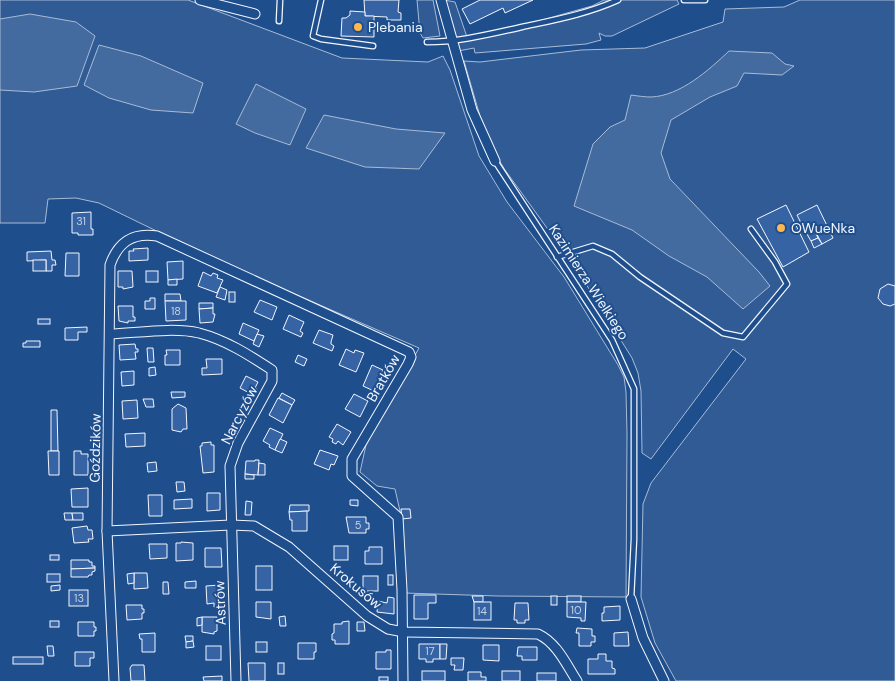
<svg xmlns="http://www.w3.org/2000/svg" width="895" height="681" viewBox="0 0 895 681" font-family="'DM Sans',sans-serif">
	<style>
		.built { fill: #305b95; stroke: #a8bbd7 }
		.water { fill: #446ba0; stroke: #a8bbd7 }
		.building { fill: #3563a3; stroke: #f2f6ff }
		.lines { fill: none; stroke-linecap: round; stroke-linejoin: round }
		.service-casing { stroke: #f2f6ff; stroke-width: 7 }
		.minor-casing { stroke: #f2f6ff; stroke-width: 11 }
		.service { stroke: #1f4e8c; stroke-width: 4.5 }
		.minor { stroke: #1f4e8c; stroke-width: 9 }
		.poi-dot { fill: #ffb74d; stroke: #1f4e8c; stroke-width: 2 }
		.labels { text-anchor: middle; dominant-baseline: central; stroke-width: 4; stroke-linejoin: round; paint-order: stroke }
		.number-label { font-size: 11px; fill: #c3d1e8 }
		.poi-label { font-size: 14px; fill: #f2f6ff; stroke: #1f4e8c; text-anchor: start }
		.street-label { font-size: 14px; fill: #f2f6ff; stroke: #1f4e8c }
	</style>
	<rect width="100%" height="100%" fill="#1f4e8c"/>
	<g class="built">
		<polygon points="0,0 188,0 342,58 428,62 443,56 450,70 479,156 507,202 564,277 618,365 624,377 626,392 627,434 626,597 498,596 404,593 402,520 395,489 377,486 360,472 366,445 419,348 216,260 99,203 76,198 48,199 45,223 0,223"/>
		<polygon points="417,0 433,0 440,36 423,38 420,33"/>
		<polygon points="444,0 455,2 467,37 517,27 592,6 604,0 677,0 679,4 612,36 605,36 599,33 601,40 586,44 475,53 474,48 458,51"/>
		<polygon points="800,0 895,0 895,681 676,681 655,643 641,597 643,504 651,483 746,359 733,349 651,459 642,453 641,391 638,373 632,358 576,268 505,170 493,150 480,116 464,61 480,62 581,50 645,48 723,22 725,9 784,7"/>
	</g>
	<g class="water">
		<polygon points="30,14 76,22 95,36 77,86 34,92 0,90 0,19"/>
		<polygon points="99,45 141,56 203,83 193,113 151,110 109,98 84,85"/>
		<path d="M729,51L772,53L785,64L794,66L782,75L744,73L737,86L710,97L671,120L661,153L670,179L759,272L770,286L743,309L707,277L669,256L632,230L574,206L593,144L610,127L625,120L631,95C638,96 645,97 651,97C680,96 709,70 729,51Z"/>
		<polygon points="256,84 306,109 290,145 255,133 236,124"/>
		<polygon points="324,115 396,129 445,133 419,169 365,167 306,148"/>
	</g>
	<g class="building">
		<polygon points="364,0 399,0 398,12 401,13 401,20 387,20 387,17 365,16"/>
		<polygon points="480,0 533,0 505,13 503,8 470,24 462,9"/>
		<polygon points="350,11 365,12 365,16 374,16 374,37 341,36 342,18 346,18 350,15"/>
		<polygon points="786,205 809,252 783,267 757,219"/>
		<polygon points="817,205 833,238 822,244 812,225 804,229 797,215"/>
		<polygon points="91,212 91,229 93,229 93,235 78,235 78,233 72,233 72,213"/>
		<polygon points="812,225 818,238 811,241 804,229"/>
		<polygon points="818,238 822,244 814,248 811,241"/>
		<polygon points="148,248 148,260 129,261 129,251 134,251 133,249"/>
		<polygon points="51,251 52,260 55,260 56,265 52,265 52,271 46,271 46,260 27,261 27,252"/>
		<polygon points="66,253 79,253 79,276 65,276"/>
		<rect x="33" y="260" width="13" height="11"/>
		<polygon points="183,261 183,279 168,280 167,262"/>
		<polygon points="118,271 132,271 133,287 123,289 123,287 118,287"/>
		<rect x="146" y="271" width="12" height="11"/>
		<polygon points="203,272 211,276 213,273 218,275 217,278 223,280 217,293 198,286"/>
		<polygon points="177,279 177,285 168,285 168,280"/>
		<polygon points="888,284 895,286 895,304 890,306 883,304 878,298 880,289"/>
		<polygon points="220,287 227,290 225,300 216,297"/>
		<rect x="229" y="292" width="6" height="10"/>
		<polygon points="165,294 180,294 181,301 165,301"/>
		<polygon points="150,298 155,298 155,309 145,309 145,301 150,301"/>
		<polygon points="260,300 277,307 272,320 254,312"/>
		<polygon points="165,301 186,301 186,320 166,321"/>
		<polygon points="199,303 213,303 213,308 199,309"/>
		<polygon points="118,306 133,306 133,317 135,317 135,321 128,321 128,323 119,321"/>
		<polygon points="213,308 213,314 215,314 213,322 200,323 199,309"/>
		<polygon points="289,315 304,322 300,331 303,333 301,337 283,329"/>
		<rect x="38" y="319" width="12" height="5"/>
		<polygon points="243,323 259,330 254,341 239,334"/>
		<polygon points="87,327 87,332 78,332 78,340 65,340 65,328"/>
		<polygon points="319,330 333,335 331,342 331,344 334,346 332,351 313,343"/>
		<polygon points="257,334 264,336 259,347 253,344"/>
		<polygon points="26,341 40,341 40,347 23,347 23,343 26,343"/>
		<polygon points="135,344 136,349 138,349 138,352 135,352 136,359 120,360 119,345"/>
		<polygon points="147,348 153,348 154,362 148,362"/>
		<polygon points="346,349 354,353 355,350 364,353 356,372 339,365"/>
		<polygon points="166,350 180,350 180,365 165,365 165,355 167,355"/>
		<polygon points="298,355 307,359 304,366 295,362"/>
		<polygon points="206,359 222,359 222,374 202,375 202,368 207,368"/>
		<polygon points="372,365 383,370 374,391 363,386"/>
		<polygon points="155,367 156,375 149,376 149,368"/>
		<polygon points="134,371 134,385 122,386 121,372"/>
		<polygon points="246,376 258,382 255,388 257,389 253,395 240,388"/>
		<polygon points="171,392 185,392 185,397 172,398"/>
		<polygon points="282,393 295,400 292,405 279,398"/>
		<polygon points="354,394 368,401 360,417 345,409"/>
		<polygon points="278,398 292,405 283,423 269,415"/>
		<polygon points="143,399 153,399 154,407 146,407"/>
		<polygon points="137,400 138,418 123,419 122,401"/>
		<polygon points="178,404 186,408 187,429 183,429 181,432 172,430 172,409"/>
		<polygon points="51,410 57,410 58,451 51,451"/>
		<polygon points="337,424 351,432 343,445 338,441 336,444 332,442 333,439 329,437"/>
		<polygon points="270,428 283,434 275,450 269,447 270,445 263,441"/>
		<polygon points="145,433 145,446 126,447 125,434"/>
		<polygon points="280,439 287,442 282,453 275,450"/>
		<polygon points="211,442 211,445 214,445 214,472 203,473 200,446 202,446 202,443"/>
		<polygon points="320,450 338,456 334,465 331,464 329,470 314,464"/>
		<polygon points="48,451 59,451 59,475 49,475"/>
		<polygon points="74,451 81,451 81,454 88,454 88,475 74,475"/>
		<polygon points="255,460 259,460 258,475 245,474 246,461 255,461"/>
		<polygon points="156,462 157,471 148,472 147,463"/>
		<polygon points="259,463 265,464 265,475 258,475"/>
		<polygon points="245,474 254,475 254,479 245,479"/>
		<polygon points="176,482 184,482 185,491 177,492"/>
		<polygon points="88,488 88,507 72,507 71,489"/>
		<polygon points="207,493 220,493 220,510 207,511"/>
		<polygon points="148,495 162,495 162,516 149,516"/>
		<polygon points="192,499 192,508 174,509 174,500"/>
		<polygon points="350,500 358,500 358,506 350,505"/>
		<polygon points="246,501 252,502 251,515 245,515"/>
		<polygon points="290,505 309,505 309,511 289,512"/>
		<polygon points="401,509 410,509 411,518 402,519"/>
		<polygon points="307,511 307,531 292,531 292,520 290,520 289,512"/>
		<polygon points="64,513 72,513 73,520 65,520"/>
		<polygon points="72,513 83,513 83,520 73,520"/>
		<polygon points="346,517 366,517 366,523 369,523 369,529 366,529 366,533 349,533"/>
		<polygon points="87,526 88,530 92,530 93,539 88,539 89,542 74,543 72,528"/>
		<polygon points="181,542 193,543 193,560 176,561 176,543 181,543"/>
		<polygon points="149,544 167,544 167,558 150,559"/>
		<rect x="334" y="546" width="14" height="14"/>
		<polygon points="369,547 382,547 382,564 365,564 365,551 369,551"/>
		<polygon points="205,548 221,548 222,567 205,567"/>
		<rect x="50" y="555" width="9" height="5"/>
		<polygon points="71,560 89,560 89,562 92,562 92,566 95,566 95,568 71,569"/>
		<rect x="256" y="566" width="16" height="24"/>
		<polygon points="95,568 95,571 92,572 92,575 89,575 88,577 71,577 71,569"/>
		<polygon points="134,573 147,573 148,588 134,589"/>
		<polygon points="134,573 134,583 128,584 127,574"/>
		<rect x="47" y="574" width="13" height="8"/>
		<rect x="388" y="575" width="5" height="10"/>
		<rect x="363" y="576" width="15" height="15"/>
		<polygon points="196,581 196,588 185,588 185,582"/>
		<polygon points="163,582 168,582 169,594 163,594"/>
		<polygon points="60,585 60,590 51,591 51,586"/>
		<polygon points="220,585 221,603 218,603 218,606 214,607 214,603 207,604 206,586"/>
		<rect x="69" y="590" width="19" height="16"/>
		<polygon points="414,595 436,595 436,603 428,603 428,619 414,619"/>
		<polygon points="472,596 483,596 483,602 474,602"/>
		<rect x="551" y="596" width="6" height="9"/>
		<rect x="567" y="596" width="14" height="6"/>
		<polygon points="388,597 394,598 394,614 377,612 378,601 387,603"/>
		<polygon points="256,602 271,602 271,619 256,617"/>
		<rect x="474" y="602" width="17" height="18"/>
		<polygon points="567,602 586,602 585,621 581,621 581,618 567,617"/>
		<polygon points="515,603 528,603 529,620 525,620 525,623 517,623 517,620 514,620"/>
		<polygon points="126,605 142,605 142,609 144,609 144,613 142,613 142,619 127,620"/>
		<polygon points="620,606 620,620 602,621 602,613 604,613 604,607"/>
		<polygon points="285,616 286,626 280,626 279,617"/>
		<polygon points="202,617 217,617 217,631 214,632 214,634 202,632"/>
		<polygon points="202,617 202,625 197,626 197,618"/>
		<rect x="50" y="621" width="9" height="6"/>
		<polygon points="349,621 349,644 335,644 335,640 332,640 332,634 334,633 334,624 342,624 342,622"/>
		<polygon points="78,622 94,622 94,627 96,627 96,631 94,631 94,636 78,636"/>
		<polygon points="357,622 364,622 365,631 357,631"/>
		<polygon points="577,628 592,629 592,636 595,636 595,642 591,642 591,646 579,646 579,633 576,633"/>
		<polygon points="628,632 629,646 614,646 614,633"/>
		<polygon points="155,633 155,652 142,652 142,639 140,639 139,634"/>
		<polygon points="185,636 193,636 193,641 186,642"/>
		<polygon points="193,641 194,647 186,648 186,642"/>
		<rect x="256" y="642" width="11" height="10"/>
		<polygon points="298,643 316,643 316,652 314,652 314,659 298,659"/>
		<polygon points="419,644 440,644 440,659 433,659 433,662 426,662 426,659 419,659"/>
		<polygon points="440,644 447,644 446,659 440,659"/>
		<polygon points="483,645 499,645 499,661 483,660"/>
		<polygon points="47,646 53,646 54,656 48,656"/>
		<rect x="206" y="646" width="15" height="14"/>
		<polygon points="518,647 537,647 537,660 522,660 522,656 517,656"/>
		<polygon points="386,650 391,650 391,669 376,669 376,652 386,652"/>
		<polygon points="75,652 94,652 94,658 90,658 90,666 75,666"/>
		<polygon points="598,654 606,654 606,661 612,661 612,668 615,669 615,674 588,674 588,659 598,659"/>
		<rect x="13" y="657" width="30" height="7"/>
		<polygon points="451,658 464,658 463,670 454,670 455,665 451,665"/>
		<polygon points="248,663 265,663 265,681 249,681"/>
		<rect x="278" y="663" width="6" height="11"/>
		<polygon points="132,665 144,665 145,681 131,681 130,668"/>
		<rect x="422" y="671" width="23" height="10"/>
		<rect x="502" y="671" width="18" height="10"/>
		<polygon points="468,672 481,672 481,677 486,677 486,681 468,681"/>
		<rect x="537" y="673" width="19" height="8"/>
		<polygon points="222,676 222,681 204,681 203,677"/>
		<rect x="379" y="677" width="9" height="4"/>
	</g>
	<g class="lines">
		<defs>
			<g id="service">
				<polyline points="321,0 313,36 321,39 373,46"/>
				<polyline points="684,0 705,0"/>
				<polyline points="279,21 280,0"/>
				<path d="M427,42C459,42 490,34 522,27C554,20 587,14 618,0"/>
				<polyline points="495,161 612,340 634,389 634,539 631,599"/>
				<polyline points="557,257 593,246 612,254 640,277 723,333 743,337 787,284 775,262 751,229"/>
			</g>
			<g id="minor">
				<polyline points="200,0 255,14"/>
				<polyline points="441,0 472,110 495,161"/>
				<path d="M110,334C137,333 173,327 199,333C226,340 249,355 272,370V381L238,443L230,466L236,681"/>
				<path d="M107,531L231,525L254,526L289,547L367,616L388,629L404,632L538,634C557,643 566,664 577,681"/>
				<polyline points="631,599 643,638 664,681"/>
				<path d="M114,681L107,531L110,265C118,242 133,232 157,236L409,352L411,357L408,364L352,459V476L398,517L402,590L403,681"/>
			</g>
		</defs>
		<use href="#service" class="service-casing"/>
		<use href="#minor" class="minor-casing"/>
		<use href="#service" class="service"/>
		<use href="#minor" class="minor"/>
	</g>
	<g class="poi-dot">
		<circle cx="358" cy="27" r="5"/>
		<circle cx="781" cy="228" r="5"/>
	</g>
	<g class="labels">
		<g class="number-label">
			<text x="81" y="221">31</text>
			<text x="176" y="311">18</text>
			<text x="358" y="525">5</text>
			<text x="79" y="598">13</text>
			<text x="576" y="610">10</text>
			<text x="482" y="611">14</text>
			<text x="430" y="651">17</text>
		</g>
		<g class="poi-label">
			<text x="368" y="27">Plebania</text>
			<text x="791" y="228">OWueNka</text>
		</g>
		<g class="street-label">
			<text transform="translate(589 282) rotate(57)">Kazimierza Wielkiego</text>
			<text transform="translate(383 378) rotate(-60)">Bratków</text>
			<text transform="translate(239 415) rotate(-63)">Narcyzów</text>
			<text transform="translate(95 448) rotate(-89)">Goździków</text>
			<text transform="translate(356 586) rotate(40)">Krokusów</text>
			<text transform="translate(220 603) rotate(-92)">Astrów</text>
		</g>
	</g>
</svg>
